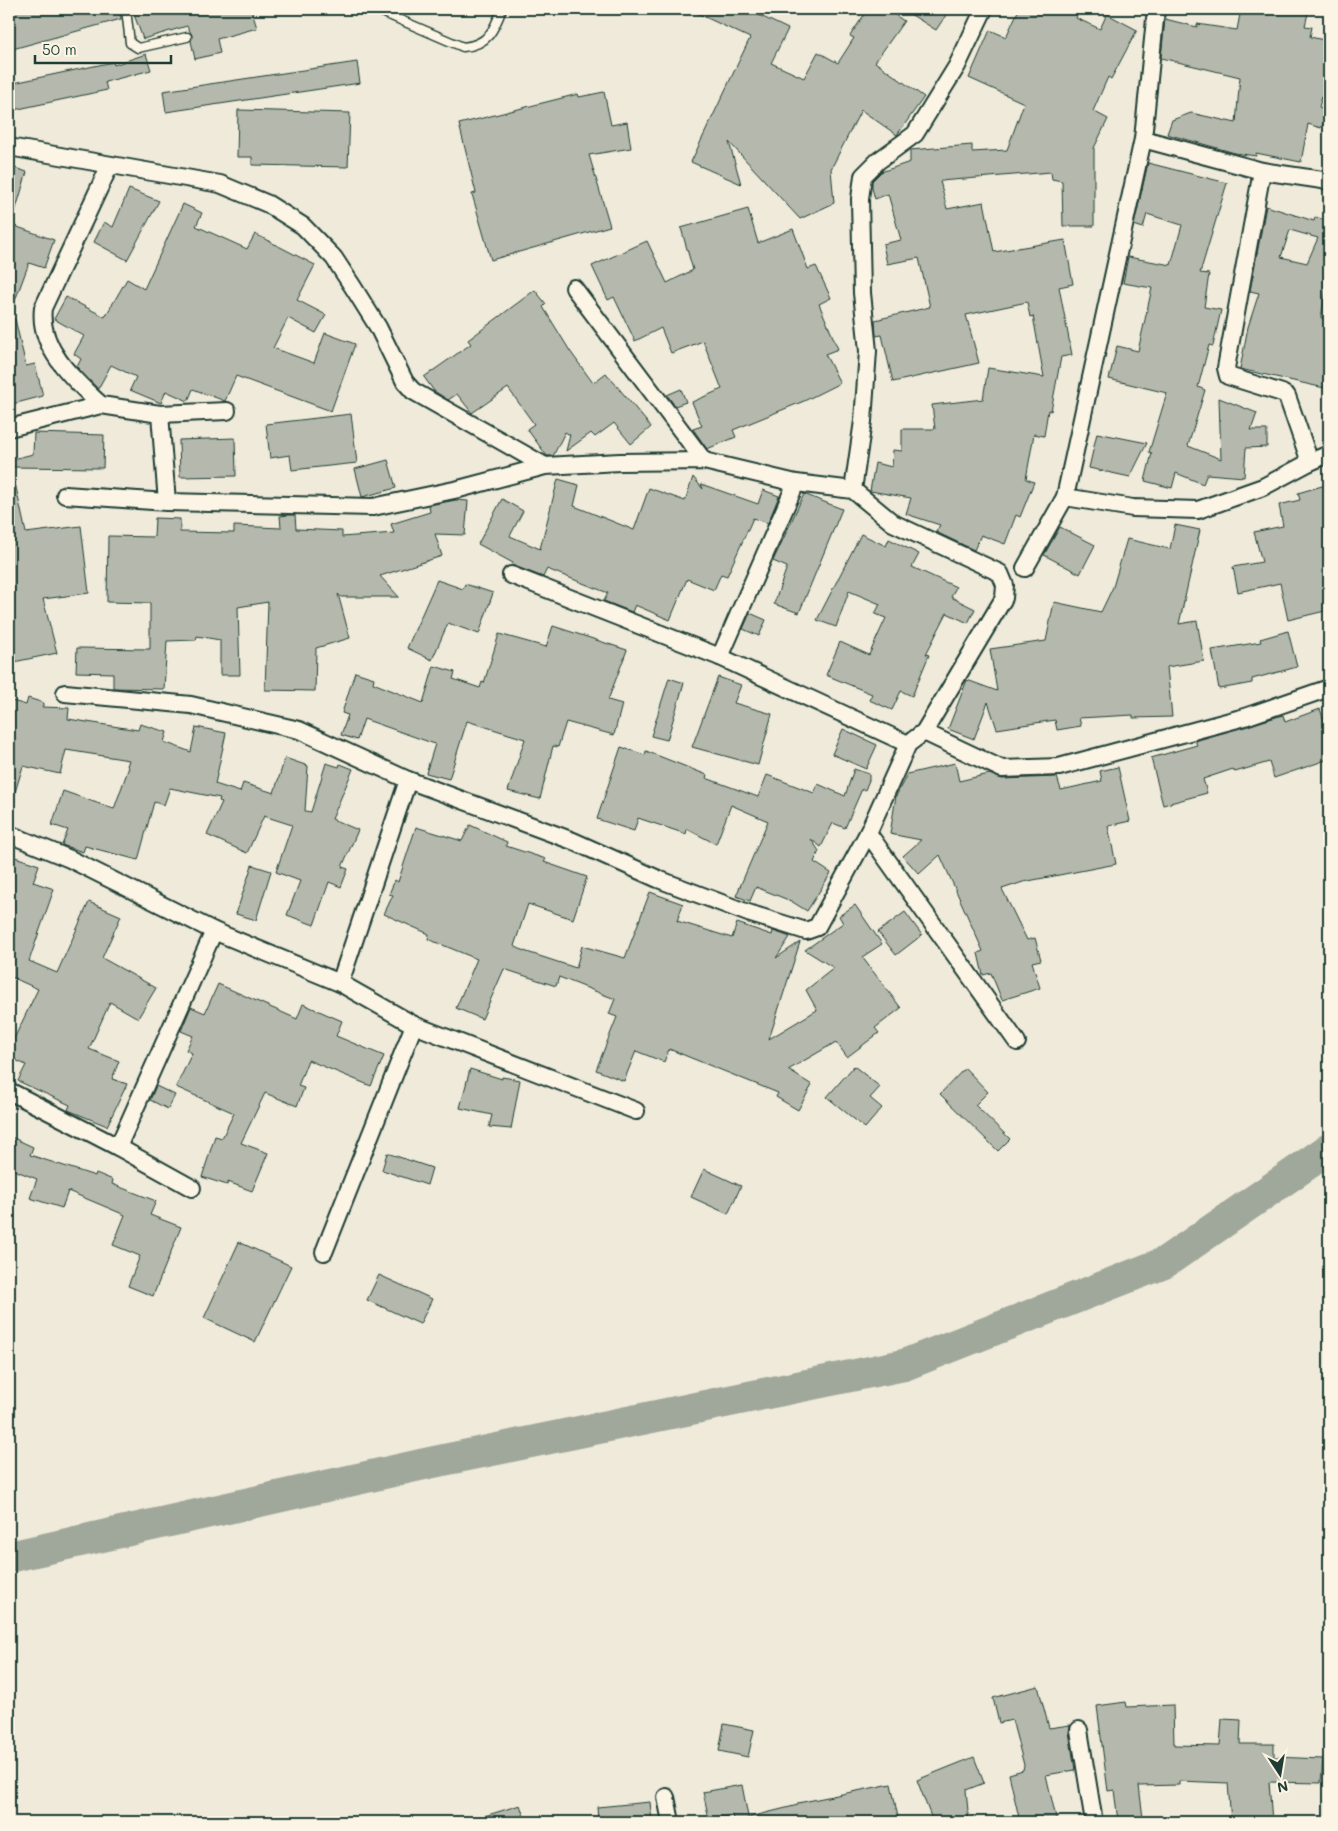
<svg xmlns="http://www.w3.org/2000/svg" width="1338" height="1831" viewBox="0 0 1338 1831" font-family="Mali,sans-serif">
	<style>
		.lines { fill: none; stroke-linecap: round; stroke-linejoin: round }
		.river { stroke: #9fa89a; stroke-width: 32 }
		.building { fill: #b5b9ad; stroke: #1f3d34; fill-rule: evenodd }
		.lane-casing { stroke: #1f3d34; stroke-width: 11 }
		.street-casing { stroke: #1f3d34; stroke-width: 20 }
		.lane { stroke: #fcf5e5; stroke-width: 8 }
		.street { stroke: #fcf5e5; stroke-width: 16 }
	</style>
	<rect width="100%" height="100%" fill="#efeada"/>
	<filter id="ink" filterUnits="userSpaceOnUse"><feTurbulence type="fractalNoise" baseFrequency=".02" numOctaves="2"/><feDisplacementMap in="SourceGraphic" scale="10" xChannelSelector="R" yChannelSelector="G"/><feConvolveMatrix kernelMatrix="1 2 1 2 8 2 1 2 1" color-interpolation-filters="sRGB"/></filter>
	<g filter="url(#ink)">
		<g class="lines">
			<polyline class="river" points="9,1557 429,1463 904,1365 1164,1263 1329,1149"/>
		</g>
		<g class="building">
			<polygon points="9,9 120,9 121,19 9,50"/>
			<polygon points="132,9 141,9 141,12 153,9 251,9 257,28 217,39 220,53 195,59 191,41 192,35 187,26 143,39"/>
			<polygon points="688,9 746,9 788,29 771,63 804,78 818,52 838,63 854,38 850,36 868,9 886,9 904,21 875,62 924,97 897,135 861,110 831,169 834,203 800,219 729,142 741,184 691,162 750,38"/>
			<polygon points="902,9 950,9 936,30"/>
			<polygon points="1019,9 1080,9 1076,18 1100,29 1107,14 1137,30 1111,79 1108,77 1093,111 1108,119 1094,148 1094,226 1063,226 1062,181 1052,179 1051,172 940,181 947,209 984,202 994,252 1065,240 1073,284 1059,287 1072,355 1061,357 1051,411 1048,410 1044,436 1034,434 1026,479 1034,482 1020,517 1016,515 1005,544 981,535 974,550 936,532 940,525 906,514 911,498 870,491 875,463 892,467 893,450 902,451 902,429 935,429 932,405 983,399 988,368 1044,377 1033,316 1030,317 1027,302 966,315 979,363 893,382 882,335 876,336 875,320 930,307 919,258 887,264 883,244 901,240 888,194 875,199 872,188 872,181 881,172 910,162 910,150 972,145 972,152 1007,150 1024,103 969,78 990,30 1006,37"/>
			<polygon points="1241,9 1309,9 1305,26 1312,27 1310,37 1329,41 1329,73 1319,107 1329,112 1321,128 1308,124 1301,162 1256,153 1256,156 1235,153 1167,134 1172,120 1191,113 1236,123 1240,77 1161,58 1165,19 1197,27 1197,24 1237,30"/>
			<polygon points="146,54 151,70 105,82 107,90 9,111 9,84 113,62 114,65"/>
			<polygon points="357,62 360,83 166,112 163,91"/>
			<polygon points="604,92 611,125 627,122 631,148 589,155 610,226 491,260 472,194 476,193 459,124 578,94 579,97"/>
			<polygon points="238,110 350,113 348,167 252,165 252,157 237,157"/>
			<polygon points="1148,163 1227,183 1200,273 1209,274 1204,307 1221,310 1213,346 1209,345 1198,387 1205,390 1188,446 1221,459 1219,398 1257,413 1251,430 1267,430 1267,447 1246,448 1244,477 1207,474 1203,484 1176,473 1172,488 1145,481 1152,453 1149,452 1167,393 1109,379 1117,346 1138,351 1152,288 1123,283 1128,257 1171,265 1182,225 1147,214 1143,228 1134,225"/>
			<polygon points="9,166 27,172 12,222 9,221"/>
			<polygon points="129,189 159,201 127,260 94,242 104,222 113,227"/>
			<polygon points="183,204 202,213 196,226 247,249 255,234 315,265 297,300 326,315 316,333 288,318 273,348 314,363 325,333 355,344 331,411 236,376 225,401 193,389 188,401 166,391 161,403 130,390 136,377 111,365 98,389 77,367 81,359 74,354 84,336 54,319 66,297 105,317 127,279 144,289"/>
			<path d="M1266,206L1314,221L1315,217L1325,220L1329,211V290H1326L1321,318L1329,319V389L1240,369L1248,327L1259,293L1250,291ZM1290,230L1318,238L1307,263L1281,257Z"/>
			<polygon points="748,209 758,243 793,229 808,269 816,266 831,298 819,304 838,349 825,354 840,383 804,401 733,430 736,437 707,449 693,429 702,426 692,402 722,389 703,341 671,353 661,328 635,341 614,297 608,300 592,266 647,241 667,283 693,270 681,228"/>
			<polygon points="9,224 54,240 44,268 29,263 10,314"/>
			<polygon points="535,290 546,304 543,307 570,351 593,383 606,373 651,427 631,444 614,423 595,437 591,433 566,451 570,435 565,432 553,456 547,456 527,429 534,424 508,388 472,413 457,394 448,400 434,391 424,377 471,344 468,340"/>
			<polygon points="9,319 15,319 26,366 35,364 43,396 9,405"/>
			<polygon points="681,389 686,402 675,406 667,395"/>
			<polygon points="351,414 357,463 292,470 290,455 270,458 266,424"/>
			<polygon points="34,433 104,435 103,468 9,467 9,460 33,454"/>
			<polygon points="1097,433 1147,443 1130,477 1089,468"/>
			<polygon points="235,438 236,476 180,477 179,440"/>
			<polygon points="388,460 396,488 362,497 355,469"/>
			<polygon points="693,477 703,489 701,484 758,504 763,490 779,496 768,523 753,518 727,576 721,574 714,590 687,579 670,620 635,605 632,612 604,601 608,593 547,569 543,577 512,565 513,563 478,544 502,499 523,511 510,536 540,549 558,479 579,485 574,506 634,530 649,488 685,501"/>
			<polygon points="15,483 26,533 81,526 89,593 43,599 57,653 9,663 9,484"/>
			<polygon points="1329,484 1329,610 1288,620 1280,583 1238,592 1233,567 1262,562 1254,532 1283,526 1279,505 1300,500 1298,493"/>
			<polygon points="804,494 842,509 799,613 774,604 787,567 773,561"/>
			<polygon points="456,500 468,501 465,535 435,534 442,556 380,576 399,597 341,597 338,594 350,638 316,648 315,691 265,690 268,602 238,607 240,675 220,675 220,640 197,636 196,640 167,641 164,689 113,688 113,673 76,672 77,648 150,649 150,603 107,602 108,536 154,537 155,518 180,519 180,532 234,533 234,526 281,528 280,516 289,515 295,515 296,529 342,531 342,537 394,533 391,524 430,512 429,505"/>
			<polygon points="1175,525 1200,530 1179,624 1197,621 1204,661 1167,667 1172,717 1133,718 1133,715 1079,718 1081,726 1057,730 1055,720 997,729 988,702 974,739 948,729 967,680 997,691 990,649 1046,641 1054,602 1101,612 1113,587 1127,539 1170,549"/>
			<polygon points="1060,527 1095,545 1080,574 1044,555"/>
			<polygon points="861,534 886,546 889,539 919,554 912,567 956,587 951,597 975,609 968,623 947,613 926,654 929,655 912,696 901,691 892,710 869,700 872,694 826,675 840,642 869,655 886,618 875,614 880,604 849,591 836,627 817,620"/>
			<polygon points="437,580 463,589 465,584 493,593 479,634 448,623 432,660 407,648"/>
			<polygon points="750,613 766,620 759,636 743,629"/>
			<polygon points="553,626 627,650 608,700 622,704 614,735 566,722 558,747 553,746 540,799 508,791 525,739 467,721 449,779 426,773 435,744 364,719 357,740 341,735 348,715 342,713 355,672 374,678 373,683 423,703 434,666 455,672 453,679 480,688 482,682 484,683 499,634 546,647"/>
			<polygon points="1288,631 1297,667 1252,679 1252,683 1219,689 1212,650 1261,642 1260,639"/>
			<polygon points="718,677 741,685 734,703 772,714 758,765 692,747"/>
			<polygon points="669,678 684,683 667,740 651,736"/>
			<polygon points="28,698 44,703 42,707 69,708 68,719 138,730 140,724 167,732 164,742 191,752 196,727 226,733 215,784 240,792 243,783 274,793 285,758 308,766 305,811 311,812 326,763 339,767 340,764 353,769 332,819 358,830 342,867 348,869 341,887 329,882 314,925 287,915 300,881 276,872 292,825 264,816 247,853 207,835 222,802 219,801 220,798 170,788 164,805 154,802 138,860 85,846 83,852 62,845 68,830 52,825 63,791 114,809 129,767 127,766 129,760 66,750 60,774 23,766 12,802 9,801 9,700 26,705"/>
			<polygon points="1320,709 1329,735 1329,759 1274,778 1269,762 1235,772 1233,769 1203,779 1207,793 1163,805 1151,758 1197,745 1195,741 1283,715 1285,722"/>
			<polygon points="843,729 877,745 866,769 832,754"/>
			<polygon points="621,747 645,755 646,751 707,775 706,778 758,797 767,775 814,793 818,784 845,796 854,769 869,774 869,780 865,790 862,789 845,828 833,823 821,847 811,839 819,851 814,862 831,873 807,911 791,901 756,887 750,901 736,896 768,821 731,805 716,844 687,829 686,834 638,818 634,831 597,819"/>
			<polygon points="955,763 959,781 989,774 1002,779 1057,777 1061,790 1102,781 1100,771 1118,767 1130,821 1108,826 1116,864 1023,882 1002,889 1027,940 1035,938 1041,960 1032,962 1040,988 1002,1000 991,973 983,975 978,953 983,951 940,855 919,874 903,856 921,840 890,834 896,796 907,774"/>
			<polygon points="470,825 507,842 506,846 546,859 544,862 587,877 573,919 528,904 514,946 524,951 576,968 582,946 625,958 650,892 683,904 677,921 732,938 737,923 772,935 773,931 782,934 790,937 776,958 800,942 769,1039 817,1010 806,990 834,968 805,950 843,923 839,916 855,905 882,944 862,957 901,1008 875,1028 879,1033 847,1057 836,1042 788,1070 812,1085 798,1110 776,1097 778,1093 669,1049 664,1062 636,1051 624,1081 596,1070 617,1017 609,1014 615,999 559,977 556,986 504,969 482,1019 456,1008 477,959 428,939 429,934 384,914 393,895 389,894 395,880 398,882 416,827 462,841"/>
			<polygon points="9,855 39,865 33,882 54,889 29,961 57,973 89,902 121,916 102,958 156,988 138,1018 110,1002 89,1049 119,1061 112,1079 127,1084 107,1126 68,1110 70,1105 18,1081 26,1065 9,1057 9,1049 38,989 9,976"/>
			<polygon points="252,865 271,871 256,920 236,914"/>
			<polygon points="905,912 922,935 896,955 878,932"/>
			<polygon points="218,984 297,1019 303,1004 342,1021 336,1036 384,1056 371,1086 308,1060 298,1086 304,1088 297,1106 265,1093 241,1143 268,1153 252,1191 228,1182 227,1185 202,1177 215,1136 222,1138 234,1113 176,1087 192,1053 186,1050 193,1036 181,1031 191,1007 205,1013"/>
			<polygon points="854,1066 880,1087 870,1098 882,1108 865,1128 827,1097"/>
			<polygon points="965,1068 988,1092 975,1105 1010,1139 998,1151 940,1094"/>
			<polygon points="470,1069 502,1079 502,1077 520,1080 511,1129 489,1127 492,1115 460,1108"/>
			<polygon points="156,1086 175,1095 168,1109 150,1100"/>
			<polygon points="9,1136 33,1147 30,1155 95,1176 96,1173 113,1180 112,1184 156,1201 150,1215 181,1227 153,1296 128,1286 140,1256 113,1245 125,1215 68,1191 62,1208 30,1198 37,1179 9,1168"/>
			<polygon points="387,1153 432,1168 427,1185 382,1170"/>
			<polygon points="704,1169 741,1186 728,1214 691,1197"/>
			<polygon points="239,1242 291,1266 255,1342 204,1318"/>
			<polygon points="379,1275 432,1299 420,1324 367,1300"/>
			<polygon points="1038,1686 1049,1728 1070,1725 1069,1732 1075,1770 1046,1775 1057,1822 1020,1822 1009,1774 1023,1770 1024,1765 1012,1720 999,1723 993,1698"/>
			<polygon points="1126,1702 1127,1707 1173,1705 1174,1745 1220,1746 1222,1719 1241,1720 1240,1744 1274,1744 1274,1757 1323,1759 1321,1783 1269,1782 1272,1822 1231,1822 1228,1783 1179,1781 1179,1785 1139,1786 1143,1818 1118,1821 1114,1790 1108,1791 1097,1706"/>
			<polygon points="724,1724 754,1730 748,1757 719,1751"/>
			<polygon points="974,1757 984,1783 966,1790 969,1822 933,1822 917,1780"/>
			<polygon points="891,1784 899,1822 751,1822 750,1817 798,1805 798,1803"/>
			<polygon points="742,1785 749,1822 734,1822 732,1815 709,1819 703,1792"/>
			<polygon points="650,1802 652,1822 598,1822 597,1807"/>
			<polygon points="520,1805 526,1822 475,1822 475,1819"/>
		</g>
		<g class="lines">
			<defs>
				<g id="lane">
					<polyline points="126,9 130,43 138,48 187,37"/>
					<path d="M375,9L463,47C488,45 494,30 502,9"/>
				</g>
				<g id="street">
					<polyline points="1143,139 1262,171 1329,181"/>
					<polyline points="9,147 220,184 268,204 303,226 334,258 353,287 378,327 405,382 413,391 545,466"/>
					<polyline points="1262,171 1226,368 1228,376 1282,393 1287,396 1310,462"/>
					<polyline points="574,288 704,461"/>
					<path d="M101,405C74,380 38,348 43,308L110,165"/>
					<polyline points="160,414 167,502"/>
					<polyline points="9,428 101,405 160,414 227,411"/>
					<polyline points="853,490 863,421 868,351 862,293 861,245 860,199 863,176 878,161 915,134 957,66 984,9"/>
					<polyline points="65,495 167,502 373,507 459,489 545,466 620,462 704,461 796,483 853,490 893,523 1000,573 1005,585 1004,598 924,732 908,744 868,833 817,927 806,931 748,913 658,879 573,841 408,780 299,730 191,705 65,693"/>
					<polyline points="1065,497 1133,508 1198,510 1263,487 1310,462 1329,454"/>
					<polyline points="1025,568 1065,497 1143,139 1156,9"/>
					<polyline points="511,575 720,657 908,744"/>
					<polyline points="720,657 796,483"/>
					<polyline points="924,732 1002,769 1059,767 1245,717 1329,688"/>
					<polyline points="868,833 1017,1042"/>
					<polyline points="9,834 70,859 214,931 340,983 414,1025 636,1111"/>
					<polyline points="340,983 408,780"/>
					<polyline points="9,1091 118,1147 214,931"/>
					<polyline points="118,1147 192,1188"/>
					<polyline points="324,1252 414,1025"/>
					<polyline points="1079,1730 1094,1822"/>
					<polyline points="666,1797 671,1822"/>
				</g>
			</defs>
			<use href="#lane" class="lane-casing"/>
			<use href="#street" class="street-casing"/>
			<use href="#lane" class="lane"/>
			<use href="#street" class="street"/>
		</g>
	</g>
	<rect width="1338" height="1831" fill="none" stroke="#fcf5e5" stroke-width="30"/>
	<rect x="15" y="15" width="1308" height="1801" fill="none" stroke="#1f3d34" stroke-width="2" filter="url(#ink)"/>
	<g transform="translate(1280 1774) rotate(168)" stroke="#fcf5e5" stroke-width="4" paint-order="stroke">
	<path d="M0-4L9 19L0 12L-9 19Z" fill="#1f3d34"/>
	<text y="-8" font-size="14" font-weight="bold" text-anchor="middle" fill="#1f3d34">N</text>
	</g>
	<path d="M35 55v8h136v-8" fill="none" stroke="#1f3d34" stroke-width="2.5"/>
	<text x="42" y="55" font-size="15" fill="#1f3d34" stroke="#fcf5e5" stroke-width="4" paint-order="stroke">50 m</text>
</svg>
